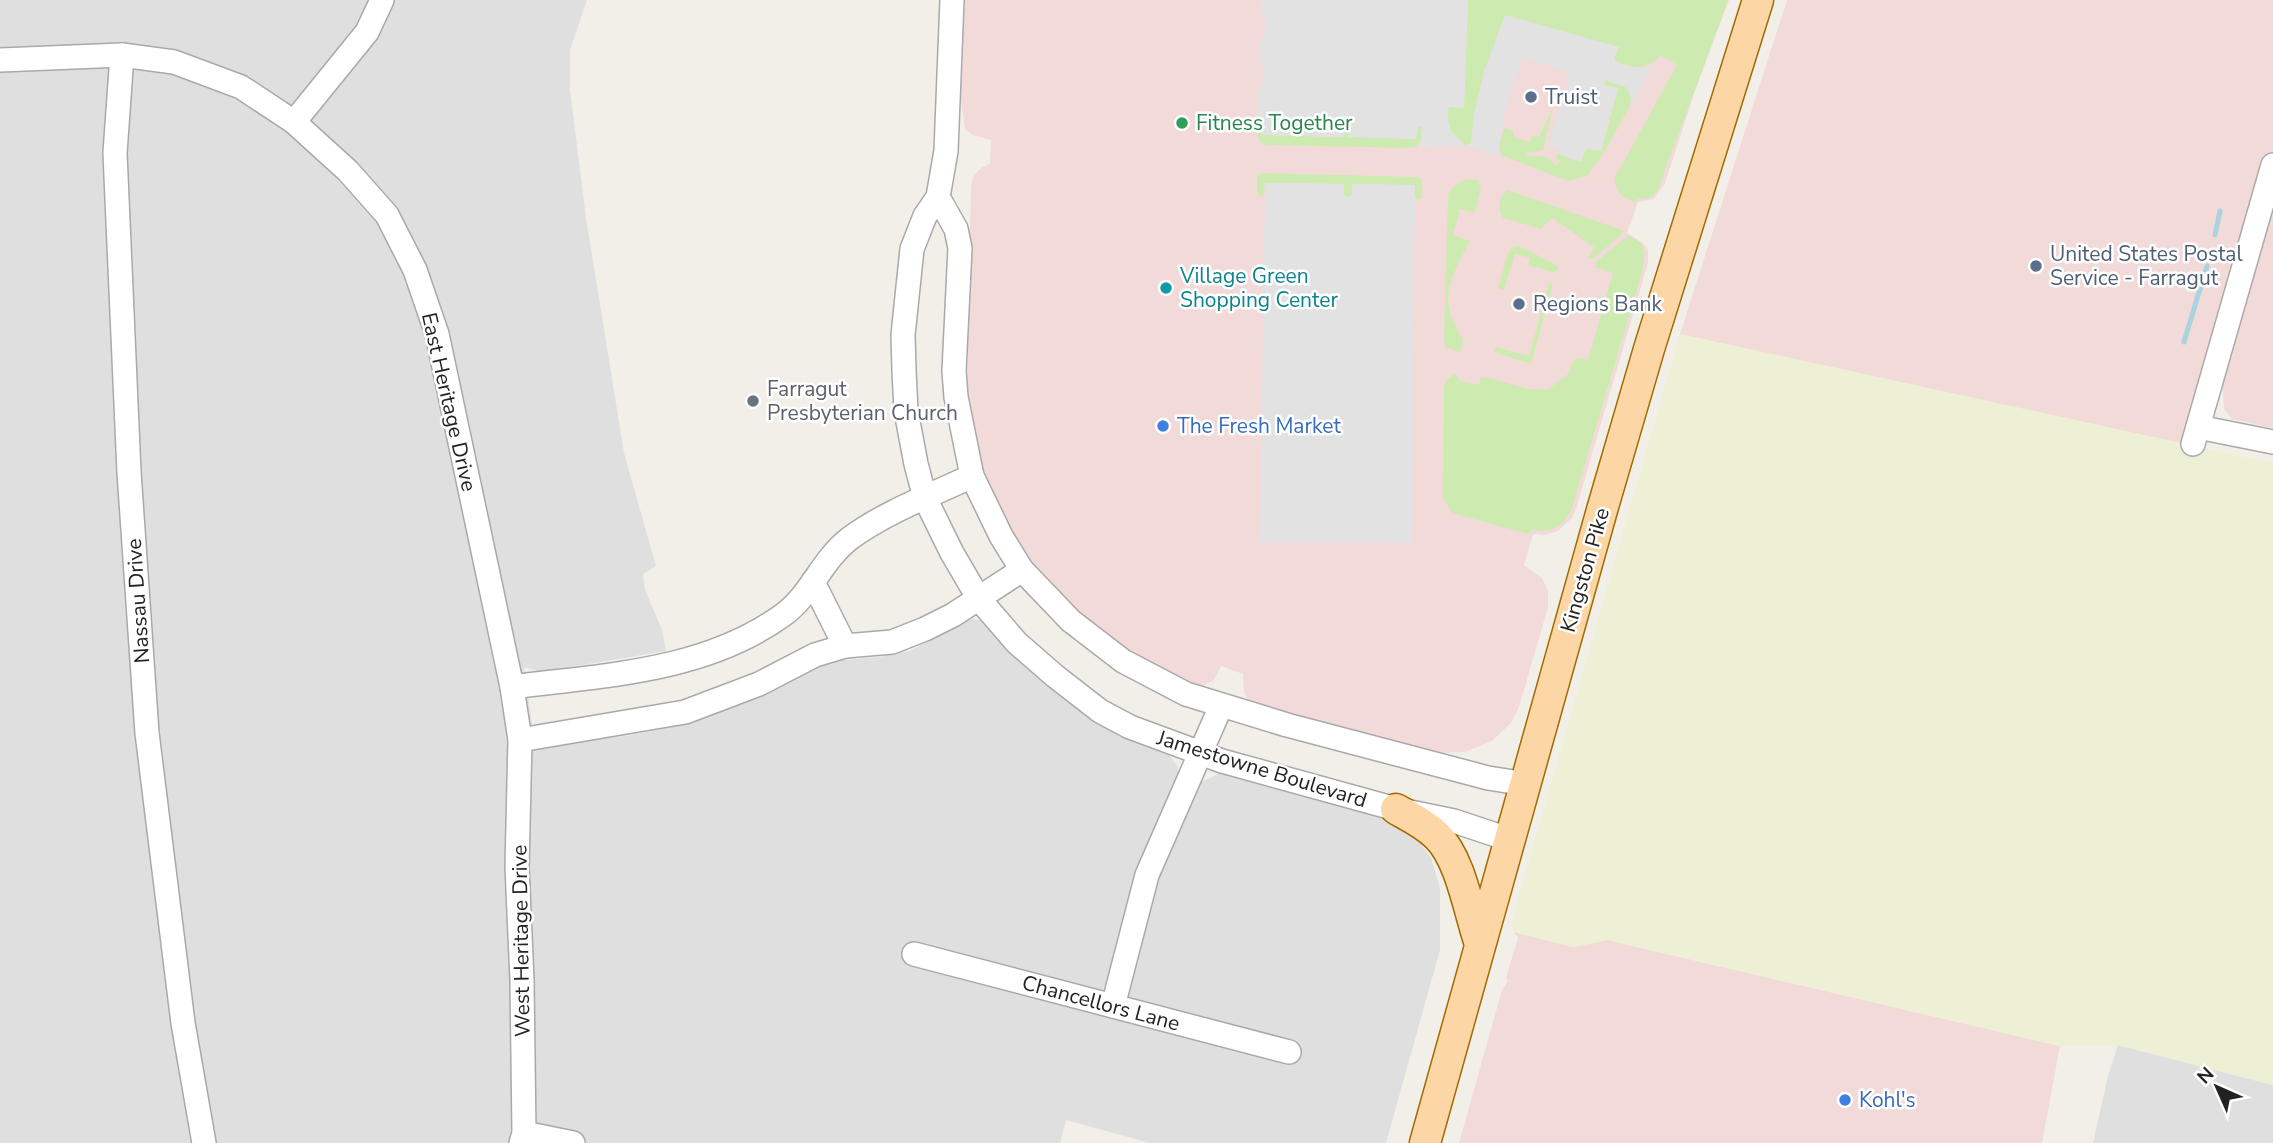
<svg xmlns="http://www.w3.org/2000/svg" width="2273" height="1143" viewBox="0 0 2273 1143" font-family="'Nunito Sans',sans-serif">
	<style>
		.residential { fill: #e0dfdf }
		.commercial { fill: #f2dad9 }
		.farmland { fill: #eef0d5 }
		.grass { fill: #cdebb0 }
		.parking { fill: #e2e2e2 }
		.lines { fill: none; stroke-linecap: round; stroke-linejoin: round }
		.stream { stroke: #aad3df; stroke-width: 5 }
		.minor-casing { stroke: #a9a9a9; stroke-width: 26 }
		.major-casing { stroke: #a06b00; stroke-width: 33 }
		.minor { stroke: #fff; stroke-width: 23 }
		.major { stroke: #fcd6a4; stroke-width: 30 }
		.service-dot { fill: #5c6f8a; stroke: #fff; stroke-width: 2.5 }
		.leisure-dot { fill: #2e9e5b; stroke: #fff; stroke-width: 2.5 }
		.culture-dot { fill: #0f9aa8; stroke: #fff; stroke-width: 2.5 }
		.worship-dot { fill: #6b7280; stroke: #fff; stroke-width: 2.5 }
		.shop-dot { fill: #3f7fe0; stroke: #fff; stroke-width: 2.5 }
		.labels { text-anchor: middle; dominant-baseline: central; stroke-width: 5; stroke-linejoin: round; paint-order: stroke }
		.service-label { font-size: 21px; fill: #4e5e75; stroke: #fff; text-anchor: start }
		.leisure-label { font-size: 21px; fill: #27864d; stroke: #fff; text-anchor: start }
		.culture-label { font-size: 21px; fill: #0d838f; stroke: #fff; text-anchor: start }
		.worship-label { font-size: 21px; fill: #5b616d; stroke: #fff; text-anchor: start }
		.street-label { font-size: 21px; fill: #222; stroke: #fff }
		.shop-label { font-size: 21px; fill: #366cbe; stroke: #fff; text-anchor: start }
	</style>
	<rect width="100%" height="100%" fill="#f2efe9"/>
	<g class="residential">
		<polygon points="0,0 587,0 570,50 570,90 586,218 624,453 656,566 643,574 645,590 662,630 666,651 540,672 524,667 535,746 632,735 688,724 742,704 817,666 832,661 879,657 910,651 966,621 972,619 981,620 1020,661 1062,697 1118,733 1169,755 1178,767 1178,773 1203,781 1223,772 1383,817 1421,844 1431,858 1440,888 1440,950 1386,1143 1150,1143 1066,1120 1060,1143 0,1143"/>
		<polygon points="2118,1045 2273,1085 2273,1143 2093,1143 2108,1076"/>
	</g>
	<g class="commercial">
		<polygon points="963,0 1729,0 1695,91 1665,183 1654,199 1638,202 1627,233 1643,243 1648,250 1648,263 1576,509 1572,518 1558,531 1545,535 1533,534 1524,565 1542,578 1548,591 1548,607 1519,707 1511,723 1492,741 1465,752 1433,753 1251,704 1244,693 1243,674 1221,666 1214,680 1203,686 1193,685 1165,675 1101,635 1042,578 1018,543 994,495 980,462 972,423 967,379 971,187 973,177 981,168 990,164 991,140 973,135 965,129 959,84"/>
		<polygon points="1787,0 2273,0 2273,428 2232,419 2224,409 2223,390 2198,385 2180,444 1680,334"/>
		<polygon points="1514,932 1573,947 1607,940 2060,1046 2042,1143 1459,1143 1502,990 1508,981 1506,978 1518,938"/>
	</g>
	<polygon class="farmland" points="1680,334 2273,463 2273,1085 2118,1045 2060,1046 1608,940 1573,947 1514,932 1512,925 1518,899"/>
	<g class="grass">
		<path d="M1468,0H1728L1657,192L1649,198L1637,199L1636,202C1621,198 1618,194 1614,179L1677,65L1661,55C1647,69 1631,73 1614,59L1618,47L1496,42L1484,72L1474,114L1471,143L1466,146C1451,137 1445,123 1449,107H1464Z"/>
		<polygon points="1606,79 1626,87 1631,96 1630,106 1603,154 1587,176 1568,181 1501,155 1499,145 1504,128 1514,131 1513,137 1529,142 1532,136 1539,137 1553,108 1543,150 1526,153 1527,156 1545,156 1556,165 1560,161 1555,156 1562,152 1561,155 1588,148 1601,151 1618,89 1604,85 1604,81"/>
		<path d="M1257,121L1261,124V135L1343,137L1346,123L1349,126V137L1416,138L1417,128L1419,126L1422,127L1421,140L1416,147L1408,148L1269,145C1256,144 1255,132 1257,121Z"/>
		<polygon points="1264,173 1418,177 1422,180 1422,198 1418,200 1415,196 1414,185 1352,184 1352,195 1346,198 1344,195 1344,184 1265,183 1263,196 1259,197 1257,191 1257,176"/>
		<path d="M1466,179L1478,180L1481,187L1476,209L1473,212L1460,209L1453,235L1470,241C1449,282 1437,297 1463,340L1461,350L1458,352L1445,347L1444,338L1448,197C1449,187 1458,184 1466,179Z"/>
		<path d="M1507,190L1625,231L1593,259L1588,258L1595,248L1552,218L1541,229L1503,218C1497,207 1498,198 1507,190Z"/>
		<path d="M1628,236C1649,242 1645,258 1641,276L1571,511C1561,528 1551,533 1531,530L1529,534L1452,513L1443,498L1444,387L1447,380L1454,374L1458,377L1460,381L1479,385L1480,379L1485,377L1529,389L1547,390L1568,374L1573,361L1577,358L1588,360L1613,273L1595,267L1596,262Z"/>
		<polygon points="1517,246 1524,248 1558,266 1556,273 1528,265 1530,258 1515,254 1504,290 1498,288 1508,253 1512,248"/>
		<polygon points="1549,283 1553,284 1531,364 1494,352 1496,347 1529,356"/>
	</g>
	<g class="parking">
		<polygon points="1261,0 1468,0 1464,108 1449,107 1447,117 1451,131 1466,146 1471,143 1472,138 1474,114 1484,72 1505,15 1619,47 1614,59 1618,63 1640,68 1650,66 1655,62 1630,106 1631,96 1626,87 1604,80 1605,85 1618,88 1601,151 1586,149 1581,162 1561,155 1560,150 1549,146 1570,72 1524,58 1508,100 1498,150 1504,158 1466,146 1416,147 1421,140 1422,127 1419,126 1417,128 1416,139 1348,137 1349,126 1346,123 1344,137 1261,135 1261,124 1259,121 1257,123 1257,88 1260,90 1262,89 1263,62 1261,60 1258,62 1259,39 1261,41 1264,40 1265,14 1263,11 1260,14"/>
		<polygon points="1265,183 1344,184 1344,195 1347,198 1352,195 1352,184 1415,185 1412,543 1260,542"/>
	</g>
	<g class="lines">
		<g class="stream">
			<polyline points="2215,235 2220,211"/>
			<polyline points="2184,342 2207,266"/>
		</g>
		<defs>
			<g id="minor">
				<polyline points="952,0 946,151 938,197 925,216 912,249 903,335 904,370 906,411 916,464 925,498 952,553 979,599 1017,643 1055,676 1100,711 1130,727 1222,761 1396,809 1454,821 1511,840"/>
				<polyline points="122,55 115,153 129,472 147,733 183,1023 204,1143"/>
				<polyline points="0,60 122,55 174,62 241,87 294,122 348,171 387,215 415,270 437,334 512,687 520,740 517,867 522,980 524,1133 521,1143"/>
				<polyline points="294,122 367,32 382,0"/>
				<polyline points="938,197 956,229 960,248 954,371 956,397 972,476 1001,536 1022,570 1071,621 1123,661 1186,694 1287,725 1488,778 1526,784"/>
				<polyline points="2198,427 2273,442"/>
				<polyline points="2193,444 2273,165"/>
				<polyline points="813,582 845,646"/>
				<path d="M512,687C604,675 704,672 783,615C811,595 821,561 849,539C885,512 932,495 972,476"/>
				<polyline points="520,740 685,712 759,684 815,655 845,646 892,642 925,629 953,615 1022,570"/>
				<polyline points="914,954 1289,1052"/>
				<polyline points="1113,1006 1147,875 1221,706"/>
				<polyline points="524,1133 573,1143"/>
			</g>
			<g id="major">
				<path d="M1396,809C1410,817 1425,824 1437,836C1461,859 1469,913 1480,944"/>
				<polyline points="1425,1143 1602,510 1649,349 1758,0"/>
			</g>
		</defs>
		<use href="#minor" class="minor-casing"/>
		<use href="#major" class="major-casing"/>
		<use href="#minor" class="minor"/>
		<use href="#major" class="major"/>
	</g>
	<g class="service-dot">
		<circle cx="1531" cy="97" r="7"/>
		<circle cx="2036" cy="266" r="7"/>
		<circle cx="1519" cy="304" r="7"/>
	</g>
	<circle class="leisure-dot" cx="1182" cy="123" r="7"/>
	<circle class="culture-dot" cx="1166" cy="288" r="7"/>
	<circle class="worship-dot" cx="753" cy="401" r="7"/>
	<g class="shop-dot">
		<circle cx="1163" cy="426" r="7"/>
		<circle cx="1845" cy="1100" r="7"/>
	</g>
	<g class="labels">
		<g class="service-label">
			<text x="1545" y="97">Truist</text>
			<text x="2050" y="254">United States Postal<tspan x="2050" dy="24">Service - Farragut</tspan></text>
			<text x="1533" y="304">Regions Bank</text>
		</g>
		<g class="leisure-label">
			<text x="1196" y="123">Fitness Together</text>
		</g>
		<g class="culture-label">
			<text x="1180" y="276">Village Green<tspan x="1180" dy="24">Shopping Center</tspan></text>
		</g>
		<g class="worship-label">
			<text x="767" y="389">Farragut<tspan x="767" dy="24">Presbyterian Church</tspan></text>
		</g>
		<g class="street-label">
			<text transform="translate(449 402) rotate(77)">East Heritage Drive</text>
			<text transform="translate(1585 570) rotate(-74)">Kingston Pike</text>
			<text transform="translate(138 601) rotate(-94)">Nassau Drive</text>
			<text transform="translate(1262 769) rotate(17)">Jamestowne Boulevard</text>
			<text transform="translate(521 941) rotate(-91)">West Heritage Drive</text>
			<text transform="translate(1101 1003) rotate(15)">Chancellors Lane</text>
		</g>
		<g class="shop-label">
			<text x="1177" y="426">The Fresh Market</text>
			<text x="1859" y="1100">Kohl's</text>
		</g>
	</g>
	<g transform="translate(2217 1087) rotate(315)" stroke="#ffffff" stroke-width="5" paint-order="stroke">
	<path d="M0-5L12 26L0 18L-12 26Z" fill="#222222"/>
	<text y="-10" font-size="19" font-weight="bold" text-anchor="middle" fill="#222222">N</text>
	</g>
</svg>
